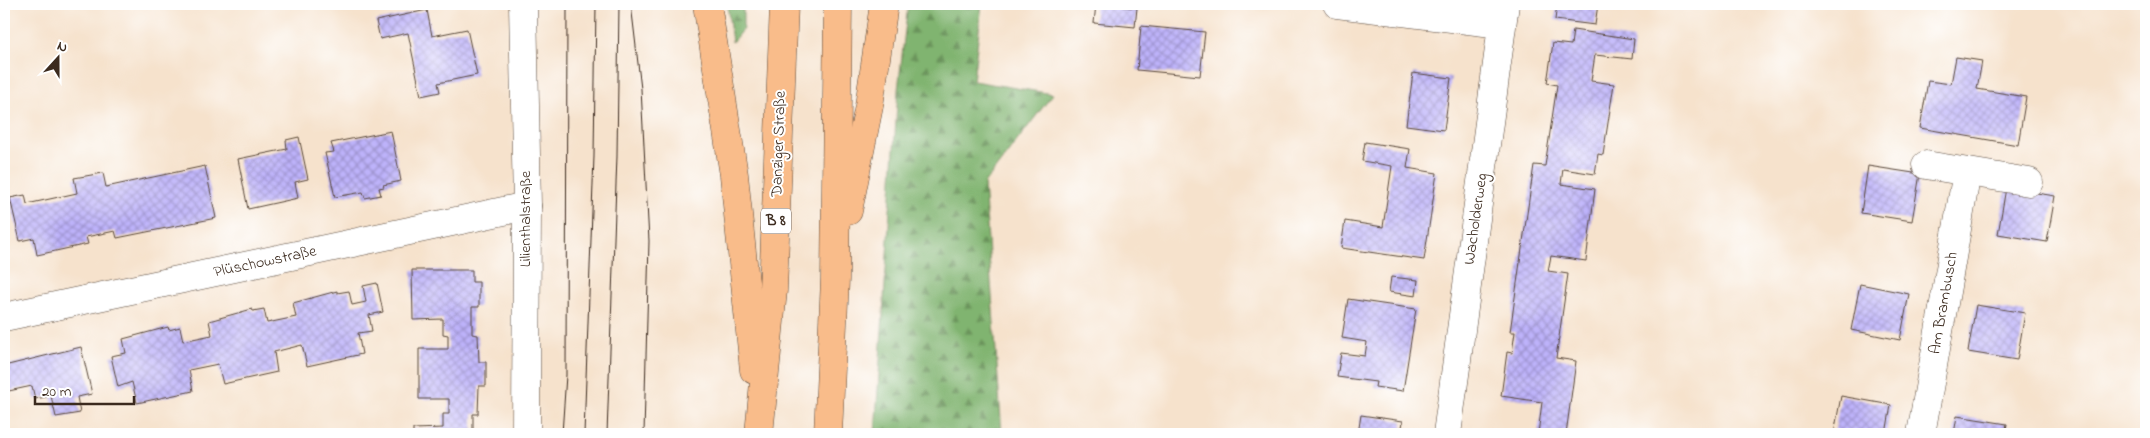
<svg xmlns="http://www.w3.org/2000/svg" width="2150" height="438" viewBox="0 0 2150 438" font-family="'Indie Flower',sans-serif">
	<style>
		.forest { fill: url(#forest-firs); stroke: #5e6f46 }
		.building { fill: url(#building-cross-hatch) }
		.lines { fill: none; stroke-linecap: round; stroke-linejoin: round }
		.minor-casing { stroke: #574638; stroke-width: 29 }
		.trunk-casing { stroke: #574638; stroke-width: 29 }
		.minor { stroke: #fff; stroke-width: 28 }
		.trunk { stroke: #f9bc8a; stroke-width: 28 }
		.tram { stroke: #3b2a1e; stroke-width: 1 }
		.labels { text-anchor: middle; dominant-baseline: central; stroke-width: 4; stroke-linejoin: round; paint-order: stroke }
		.shield { fill: #fff; stroke: #766a62; stroke-width: 1 }
		.shield-label { font-size: 15px; font-weight: bold; fill: #3b2a1e }
		.street-label { font-size: 16px; fill: #3b2a1e; stroke: #fff }
	</style>
	<defs>
		<pattern id="forest-firs" width="22" height="20" patternUnits="userSpaceOnUse" patternTransform="scale(1.25)"><rect width="22" height="20" fill="#80b46f"/><path d="M5 1l3.5 6h-7zM16 11l3.5 6h-7z" fill="#6a935b"/></pattern>
		<pattern id="building-cross-hatch" width="8" height="8" patternUnits="userSpaceOnUse" patternTransform="scale(1.25)"><rect width="8" height="8" fill="#bdb2fa"/><path d="M0 0l8 8M0 8l8-8" fill="none" stroke="#9b91ca"/></pattern>
	</defs>
	<rect width="100%" height="100%" fill="#fff"/>
	<filter id="ink" filterUnits="userSpaceOnUse"><feTurbulence type="fractalNoise" baseFrequency=".02" numOctaves="2"/><feDisplacementMap in="SourceGraphic" scale="10" xChannelSelector="R" yChannelSelector="G"/><feConvolveMatrix kernelMatrix="1 2 1 2 8 2 1 2 1" color-interpolation-filters="sRGB"/></filter>
	<filter id="wash" filterUnits="userSpaceOnUse"><feTurbulence type="fractalNoise" baseFrequency=".0096" numOctaves="4" result="noise"/><feDisplacementMap in="SourceGraphic" scale="20" xChannelSelector="R" yChannelSelector="G"/><feGaussianBlur stdDeviation="1.12" result="paint"/><feColorMatrix in="noise" values="0 0 0 0 0 0 0 0 0 0 0 0 0 0 0 0 0 1.4 0 .05"/><feComposite in="paint" operator="in"/></filter>
	<g filter="url(#wash)">
		<rect width="100%" height="100%" fill="#f6e2cc"/>
		<g class="forest">
			<polygon points="727,4 743,4 743,29 732,42"/>
			<polygon points="908,4 982,4 973,81 1053,94 984,184 1002,434 875,434 898,90"/>
		</g>
		<g id="blocks">
			<g class="building">
				<polygon points="1096,4 1137,8 1135,27 1094,23"/>
				<polygon points="1557,4 1598,4 1595,25 1555,20"/>
				<polygon points="427,10 432,36 467,29 477,75 438,83 440,92 421,96 408,33 380,39 376,21"/>
				<polygon points="1141,26 1205,32 1200,76 1137,70"/>
				<polygon points="1573,30 1634,39 1632,59 1595,55 1591,81 1614,84 1603,155 1598,154 1595,174 1563,169 1561,184 1595,189 1586,261 1551,256 1548,271 1568,274 1556,358 1576,361 1566,434 1538,434 1542,402 1501,396 1507,352 1512,353 1515,332 1510,332 1534,165 1545,166 1557,85 1547,83 1553,43 1571,45"/>
				<polygon points="1956,57 1982,61 1977,89 2026,97 2018,145 1920,128 1928,81 1951,84"/>
				<polygon points="1413,73 1451,78 1444,130 1406,125"/>
				<polygon points="391,131 401,181 383,185 384,187 379,188 381,195 365,198 363,192 335,197 325,153 334,152 331,143"/>
				<polygon points="299,137 308,179 295,182 298,198 248,209 238,159 287,149 286,140"/>
				<polygon points="1365,142 1410,149 1407,168 1437,173 1424,260 1341,248 1345,221 1383,227 1392,166 1362,161"/>
				<polygon points="205,166 216,218 117,238 115,231 86,237 88,244 37,255 34,238 20,241 10,198 25,195 27,204 77,193 74,178 103,173 106,187"/>
				<polygon points="1868,166 1920,174 1912,221 1861,213"/>
				<polygon points="2006,188 2055,196 2047,242 1998,234"/>
				<polygon points="412,270 472,270 472,282 479,282 479,307 472,307 472,334 478,335 479,362 486,362 486,386 479,386 478,414 473,414 473,434 413,434 413,429 443,428 443,414 449,414 449,399 419,399 419,349 448,349 448,335 443,334 443,319 413,320"/>
				<polygon points="1391,277 1418,280 1416,296 1389,292"/>
				<polygon points="377,283 383,312 369,315 372,331 358,333 362,354 307,366 302,345 274,352 277,372 223,384 218,364 189,370 193,391 137,403 132,382 118,387 111,356 126,353 123,339 168,327 169,330 180,327 183,341 212,335 209,321 252,309 253,311 264,309 267,323 296,317 293,303 337,291 337,293 349,291 352,305 366,302 363,286"/>
				<polygon points="1860,284 1909,294 1900,340 1851,330"/>
				<polygon points="1348,299 1416,309 1403,391 1375,387 1376,382 1337,377 1341,353 1365,356 1367,342 1342,338"/>
				<polygon points="1976,305 2025,313 2017,360 1968,352"/>
				<polygon points="81,347 92,394 77,397 80,413 56,417 51,396 35,399 32,386 4,392 4,366"/>
				<polygon points="1841,396 1891,405 1886,434 1834,434"/>
				<polygon points="1361,415 1403,421 1401,434 1358,434"/>
				<polygon points="1957,416 2007,424 2005,434 1954,434"/>
			</g>
		</g>
	</g>
	<g filter="url(#ink)">
		<use href="#blocks" fill-opacity="0" stroke="#574638" stroke-width="1"/>
		<g class="lines">
			<defs>
				<g id="minor">
					<polyline points="523,4 527,206 526,434"/>
					<polyline points="1337,4 1501,24"/>
					<polyline points="1926,165 2029,182"/>
					<polyline points="4,317 527,206"/>
					<polyline points="1447,434 1505,4"/>
					<polyline points="1921,434 1967,172"/>
				</g>
				<g id="trunk">
					<polyline points="707,4 734,175 754,370"/>
					<polyline points="848,211 869,106 884,4"/>
					<polyline points="759,434 773,290 784,4"/>
					<polyline points="828,434 835,279 838,4"/>
				</g>
			</defs>
			<use href="#minor" class="minor-casing"/>
			<use href="#trunk" class="trunk-casing"/>
			<use href="#minor" class="minor"/>
			<use href="#trunk" class="trunk"/>
			<g class="tram">
				<polyline points="631,4 641,89 649,241 644,434"/>
				<polyline points="562,434 566,375 567,4"/>
				<polyline points="584,434 594,156 596,4"/>
				<polyline points="607,434 617,156 619,4"/>
			</g>
		</g>
	</g>
	<g class="labels">
		<rect class="shield" x="761" y="208.5" width="30" height="25" rx="4"/>
		<g class="shield-label">
			<text x="776" y="221">B 8</text>
		</g>
		<g class="street-label">
			<text transform="translate(779 144) rotate(-88)">Danziger Straße</text>
			<text transform="translate(526 219) rotate(-90)">Lilienthalstraße</text>
			<text transform="translate(1476 219) rotate(-82)">Wacholderweg</text>
			<text transform="translate(265 262) rotate(-12)">Plüschowstraße</text>
			<text transform="translate(1944 303) rotate(-80)">Am Brambusch</text>
		</g>
	</g>
	<rect width="2150" height="438" fill="none" stroke="#fff" stroke-width="20"/>
	<g transform="translate(58 58) rotate(21)" stroke="#ffffff" stroke-width="4" paint-order="stroke">
	<path d="M0-4L9 19L0 12L-9 19Z" fill="#3b2a1e"/>
	<text y="-8" font-size="14" font-weight="bold" text-anchor="middle" fill="#3b2a1e">N</text>
	</g>
	<path d="M35 396v8h99v-8" fill="none" stroke="#3b2a1e" stroke-width="2.5"/>
	<text x="42" y="396" font-size="15" fill="#3b2a1e" stroke="#ffffff" stroke-width="4" paint-order="stroke">20 m</text>
</svg>
